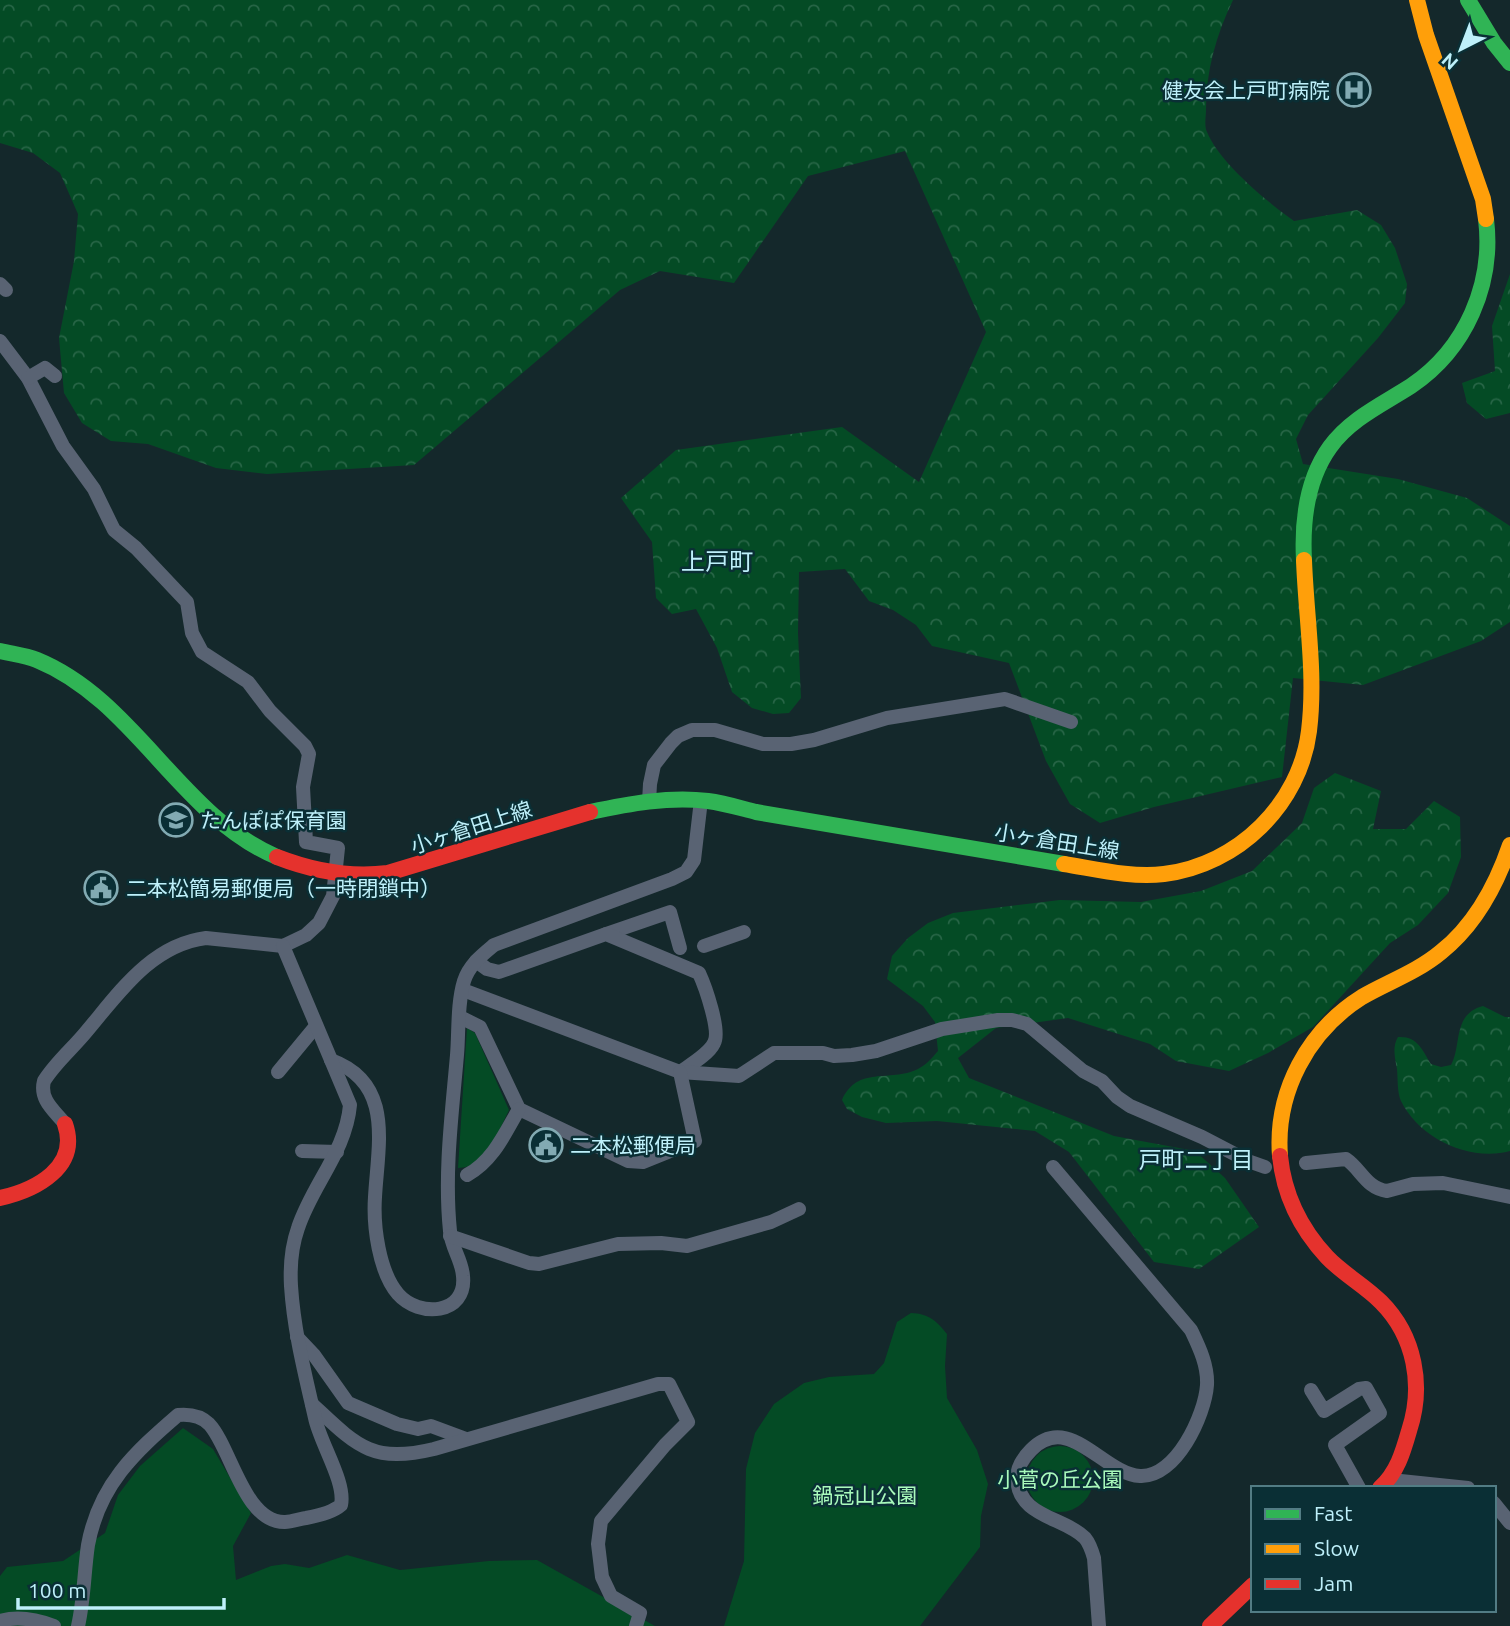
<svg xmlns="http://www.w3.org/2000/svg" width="1510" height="1626" viewBox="0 0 1510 1626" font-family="Ubuntu,'Noto Sans JP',sans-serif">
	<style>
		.green { fill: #044b25 }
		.forest { fill: url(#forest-crowns) }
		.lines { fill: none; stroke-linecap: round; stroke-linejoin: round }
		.street { stroke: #596373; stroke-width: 14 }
		.fast { stroke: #30b455; stroke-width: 16 }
		.slow { stroke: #ff9f0a; stroke-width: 16 }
		.jam { stroke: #e5322d; stroke-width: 16 }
		.labels { text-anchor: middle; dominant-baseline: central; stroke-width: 5; stroke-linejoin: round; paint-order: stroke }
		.poi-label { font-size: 21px; fill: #bef0fa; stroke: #0a2f35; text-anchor: start }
		.street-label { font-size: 21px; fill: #bef0fa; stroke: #0a2f35 }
		.park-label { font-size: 21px; fill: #a9fabc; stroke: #0a2f35 }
		.neighbourhood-label { font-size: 23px; fill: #bef0fa; stroke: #0a2f35 }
		.quarter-label { font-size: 24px; fill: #bef0fa; stroke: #0a2f35 }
	</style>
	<defs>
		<pattern id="forest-crowns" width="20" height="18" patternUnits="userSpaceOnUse" patternTransform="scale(1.75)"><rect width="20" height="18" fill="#044b25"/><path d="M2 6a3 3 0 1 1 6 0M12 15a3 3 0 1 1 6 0" fill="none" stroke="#276546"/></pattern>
	</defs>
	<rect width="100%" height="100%" fill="#14282b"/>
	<g class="green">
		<path d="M467,1028L475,1033L509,1110C498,1132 487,1168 458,1168Z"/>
		<path d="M911,1313C929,1314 936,1320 947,1334L945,1366L947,1398L977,1450L988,1484L981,1516L980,1547L920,1626H724L744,1561L746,1469L755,1433L774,1404L804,1383L829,1377L874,1374L884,1363L897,1322Z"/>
		<polygon points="183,1428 213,1449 251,1513 233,1546 236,1580 271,1566 285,1564 309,1568 347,1555 400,1570 489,1561 537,1560 655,1626 0,1626 0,1576 7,1567 63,1561 105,1533 118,1495 140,1466"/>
		<circle cx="1060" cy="1479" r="33"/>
	</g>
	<g class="forest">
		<path d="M0,0H1233C1216,35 1206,71 1206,110C1206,116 1204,126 1207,132C1219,162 1267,202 1294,221L1357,210L1381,225L1395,248L1407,284L1405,303L1378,338L1308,415L1296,439L1303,464L1398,479L1467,498L1510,526V622L1481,641L1363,685L1293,678L1282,777L1154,807L1100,823L1070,804L1046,761L1009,663L932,646L916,625L893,610L869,601L845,569L799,572L798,633L801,698L789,713L773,714L752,708L732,692L717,648L696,609L672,614L656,598L652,542L621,498L676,450L842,427L919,482L986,332L905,151L808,176L734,283L660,271L620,290L414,465L267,474L216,468L148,444L111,441L82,423L64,393L59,338L74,261L78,214L60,173L33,153L0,143Z"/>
		<polygon points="1510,274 1510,413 1486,419 1467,403 1462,383 1495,371 1492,326"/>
		<path d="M1335,773L1381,791L1373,829H1406L1434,801L1460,817L1461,857L1448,893L1418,925L1390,943L1313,1027L1268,1053L1229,1071L1176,1061L1150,1044L1068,1018L996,1028L958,1058L969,1078L1114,1136L1195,1151L1225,1178L1259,1227L1199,1269L1154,1262L1069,1152L1035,1131L937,1121L886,1123L862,1117L847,1109L842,1100C858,1065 889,1083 918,1069C926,1065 932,1058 938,1051L935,1022L923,1006L887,979L892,956L908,938L928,923L953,913L1060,900L1141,902L1201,891L1252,871L1302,823L1314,788Z"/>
		<path d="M1483,1006L1505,1017H1510V1151C1469,1162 1419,1138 1401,1101C1397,1092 1398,1079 1397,1069C1395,1058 1392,1047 1398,1037C1418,1036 1422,1050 1431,1064L1441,1067L1451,1065C1462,1046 1452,1014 1483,1006Z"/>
	</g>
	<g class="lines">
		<g class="street">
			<polyline points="0,284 6,290"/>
			<path d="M0,341L28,378L63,446L94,489L114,530L136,548L187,602L192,633L202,652L248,682L270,711L305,746L309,754L303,787L306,842L338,848L333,896L319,923L306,935L283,946L206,938C151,945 119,993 86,1032C73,1048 55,1063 44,1081C39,1100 55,1111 65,1124"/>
			<polyline points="28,378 45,368 55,376"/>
			<polyline points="649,802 650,784 654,765 671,743 678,736 692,730 715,730 763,744 791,744 814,740 887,718 1005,699 1071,722"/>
			<polyline points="606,934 670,912 680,948"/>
			<polyline points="704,946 744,932"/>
			<path d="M476,961L487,969L499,972L606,934L699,973C705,986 721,1031 714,1043C709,1054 690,1065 680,1072"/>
			<polyline points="463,990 680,1072 739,1076 774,1053 823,1053 834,1056 852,1055 876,1051 942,1029 998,1020 1012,1020 1027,1024 1083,1071 1102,1081 1117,1097 1130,1106 1202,1137 1248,1161 1265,1167"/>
			<polyline points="460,1017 480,1027 519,1109 628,1161 643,1162 695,1141 680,1072"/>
			<path d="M331,1060C394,1083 378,1144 375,1197C373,1226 379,1272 398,1294C419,1318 467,1315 463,1276C462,1260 451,1247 450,1231C444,1173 452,1113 457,1055C459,1032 457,1004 464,981C469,965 482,955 494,945L672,879L686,872L694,860L701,800"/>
			<polyline points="278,1072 316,1026"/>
			<polyline points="302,1151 337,1152"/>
			<path d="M1306,1163L1346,1159C1361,1169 1366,1188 1387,1191L1413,1184L1443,1183L1510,1197"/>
			<path d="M1053,1167L1191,1330C1199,1347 1208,1365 1207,1385C1205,1415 1176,1478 1140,1476C1103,1474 1069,1411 1031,1450C1024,1457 1017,1467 1017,1478C1018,1517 1064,1517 1085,1538C1090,1544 1092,1551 1094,1558L1099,1626"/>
			<path d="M467,1175C493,1161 505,1133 519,1109"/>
			<polyline points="450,1236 529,1263 539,1264 618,1244 661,1243 687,1246 771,1222 799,1209"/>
			<polyline points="297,1337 314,1355 348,1403 397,1424 418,1429 431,1426 466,1439"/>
			<polyline points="1311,1390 1324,1411 1359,1389 1366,1388 1380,1413 1335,1445 1359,1488"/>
			<path d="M312,1404C356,1445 371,1464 434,1449L658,1384H669L688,1422L665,1445L601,1521L598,1544L602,1577L611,1596L640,1613L636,1626"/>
			<polyline points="1391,1480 1468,1488"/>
			<polyline points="1494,1503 1510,1523"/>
			<path d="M0,1621C17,1616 38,1620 54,1626"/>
			<path d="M78,1626C84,1600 84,1572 88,1545C99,1485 134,1453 178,1415C189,1414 201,1416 209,1424C231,1447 244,1523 285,1522C292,1522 299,1519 306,1518C317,1516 333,1512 341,1505C346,1482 320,1443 315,1418C305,1374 294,1332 291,1286C290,1268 292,1245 298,1228C312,1185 346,1151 350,1105L283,946"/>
		</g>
		<g class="fast">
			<polyline points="1468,0 1494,43 1510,63"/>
			<path d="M1304,560C1302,522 1307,479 1330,447C1350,419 1383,404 1411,386C1466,349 1494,284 1486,219"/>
			<path d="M0,651C12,654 25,655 37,660C135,700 180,816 277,857"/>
			<path d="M590,812C628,804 669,796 708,801C724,803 740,808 756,812L1064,864"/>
		</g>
		<g class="slow">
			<polyline points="1417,0 1426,35 1483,199 1486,219"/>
			<path d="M1064,864C1096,869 1131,878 1164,874C1238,865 1300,804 1309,731C1316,674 1306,617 1304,560"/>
			<path d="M1280,1156C1275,1092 1308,1031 1362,997C1388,982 1417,972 1441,952C1476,924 1496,886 1510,845"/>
		</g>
		<g class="jam">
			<path d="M277,857C313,871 349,878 388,873L590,812"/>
			<path d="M1280,1156C1284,1196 1300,1228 1327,1257C1343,1274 1364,1285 1381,1302C1415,1336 1424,1386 1409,1431C1403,1452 1397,1473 1380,1488"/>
			<path d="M0,1198C36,1190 80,1167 65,1124"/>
			<polyline points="1210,1626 1253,1585"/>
		</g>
	</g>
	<defs>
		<symbol id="hospital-ring" viewBox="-11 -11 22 22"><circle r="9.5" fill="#0a2f35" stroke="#82aab2" stroke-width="1.5"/><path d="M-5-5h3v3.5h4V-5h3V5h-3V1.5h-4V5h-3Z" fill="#82aab2"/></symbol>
		<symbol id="school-ring" viewBox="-11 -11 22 22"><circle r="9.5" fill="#0a2f35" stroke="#82aab2" stroke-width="1.5"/><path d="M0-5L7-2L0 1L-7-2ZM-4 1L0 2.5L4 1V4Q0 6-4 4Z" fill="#82aab2"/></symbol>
		<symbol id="civic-ring" viewBox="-11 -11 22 22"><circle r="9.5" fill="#0a2f35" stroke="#82aab2" stroke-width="1.5"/><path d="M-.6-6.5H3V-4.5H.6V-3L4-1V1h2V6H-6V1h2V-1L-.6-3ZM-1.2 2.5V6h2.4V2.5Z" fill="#82aab2"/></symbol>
	</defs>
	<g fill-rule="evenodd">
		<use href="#hospital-ring" x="1335" y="71" width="38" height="38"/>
		<use href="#school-ring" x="157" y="801" width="38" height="38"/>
		<use href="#civic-ring" x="82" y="869" width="38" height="38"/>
		<use href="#civic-ring" x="527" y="1126" width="38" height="38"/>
	</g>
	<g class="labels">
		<g class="poi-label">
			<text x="1330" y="90" text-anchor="end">健友会上戸町病院</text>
			<text x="200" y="820">たんぽぽ保育園</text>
			<text x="126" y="888">二本松簡易郵便局（一時閉鎖中）</text>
			<text x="570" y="1145">二本松郵便局</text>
		</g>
		<g class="street-label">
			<text transform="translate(471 827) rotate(-18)">小ヶ倉田上線</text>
			<text transform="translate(1057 841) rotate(9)">小ヶ倉田上線</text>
		</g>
		<g class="park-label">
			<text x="1060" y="1479">小菅の丘公園</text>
			<text x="865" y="1495">鍋冠山公園</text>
		</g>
		<g class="neighbourhood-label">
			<text x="1196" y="1159">戸町二丁目</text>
		</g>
		<g class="quarter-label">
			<text x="717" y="561">上戸町</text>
		</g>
	</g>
	<rect x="1251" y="1486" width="245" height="126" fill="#0a2f35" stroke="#527c84" stroke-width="2"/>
	<rect x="1265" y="1509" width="35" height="10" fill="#30b455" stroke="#527c84" stroke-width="2"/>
	<text x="1314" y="1521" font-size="21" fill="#bef0fa">Fast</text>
	<rect x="1265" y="1544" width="35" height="10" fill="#ff9f0a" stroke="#527c84" stroke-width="2"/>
	<text x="1314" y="1556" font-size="21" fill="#bef0fa">Slow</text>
	<rect x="1265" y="1579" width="35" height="10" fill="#e5322d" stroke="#527c84" stroke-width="2"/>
	<text x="1314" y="1591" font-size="21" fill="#bef0fa">Jam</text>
	<g transform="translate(1461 49) rotate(222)" stroke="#0a2f35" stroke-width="5" paint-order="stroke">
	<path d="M0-5L12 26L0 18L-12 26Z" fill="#bef0fa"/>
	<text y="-10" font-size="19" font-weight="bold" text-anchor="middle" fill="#bef0fa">N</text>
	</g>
	<path d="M18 1598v10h206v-10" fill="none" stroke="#bef0fa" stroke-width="3.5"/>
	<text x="28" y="1598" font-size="21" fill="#bef0fa" stroke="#0a2f35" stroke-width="5" paint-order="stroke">100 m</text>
</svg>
